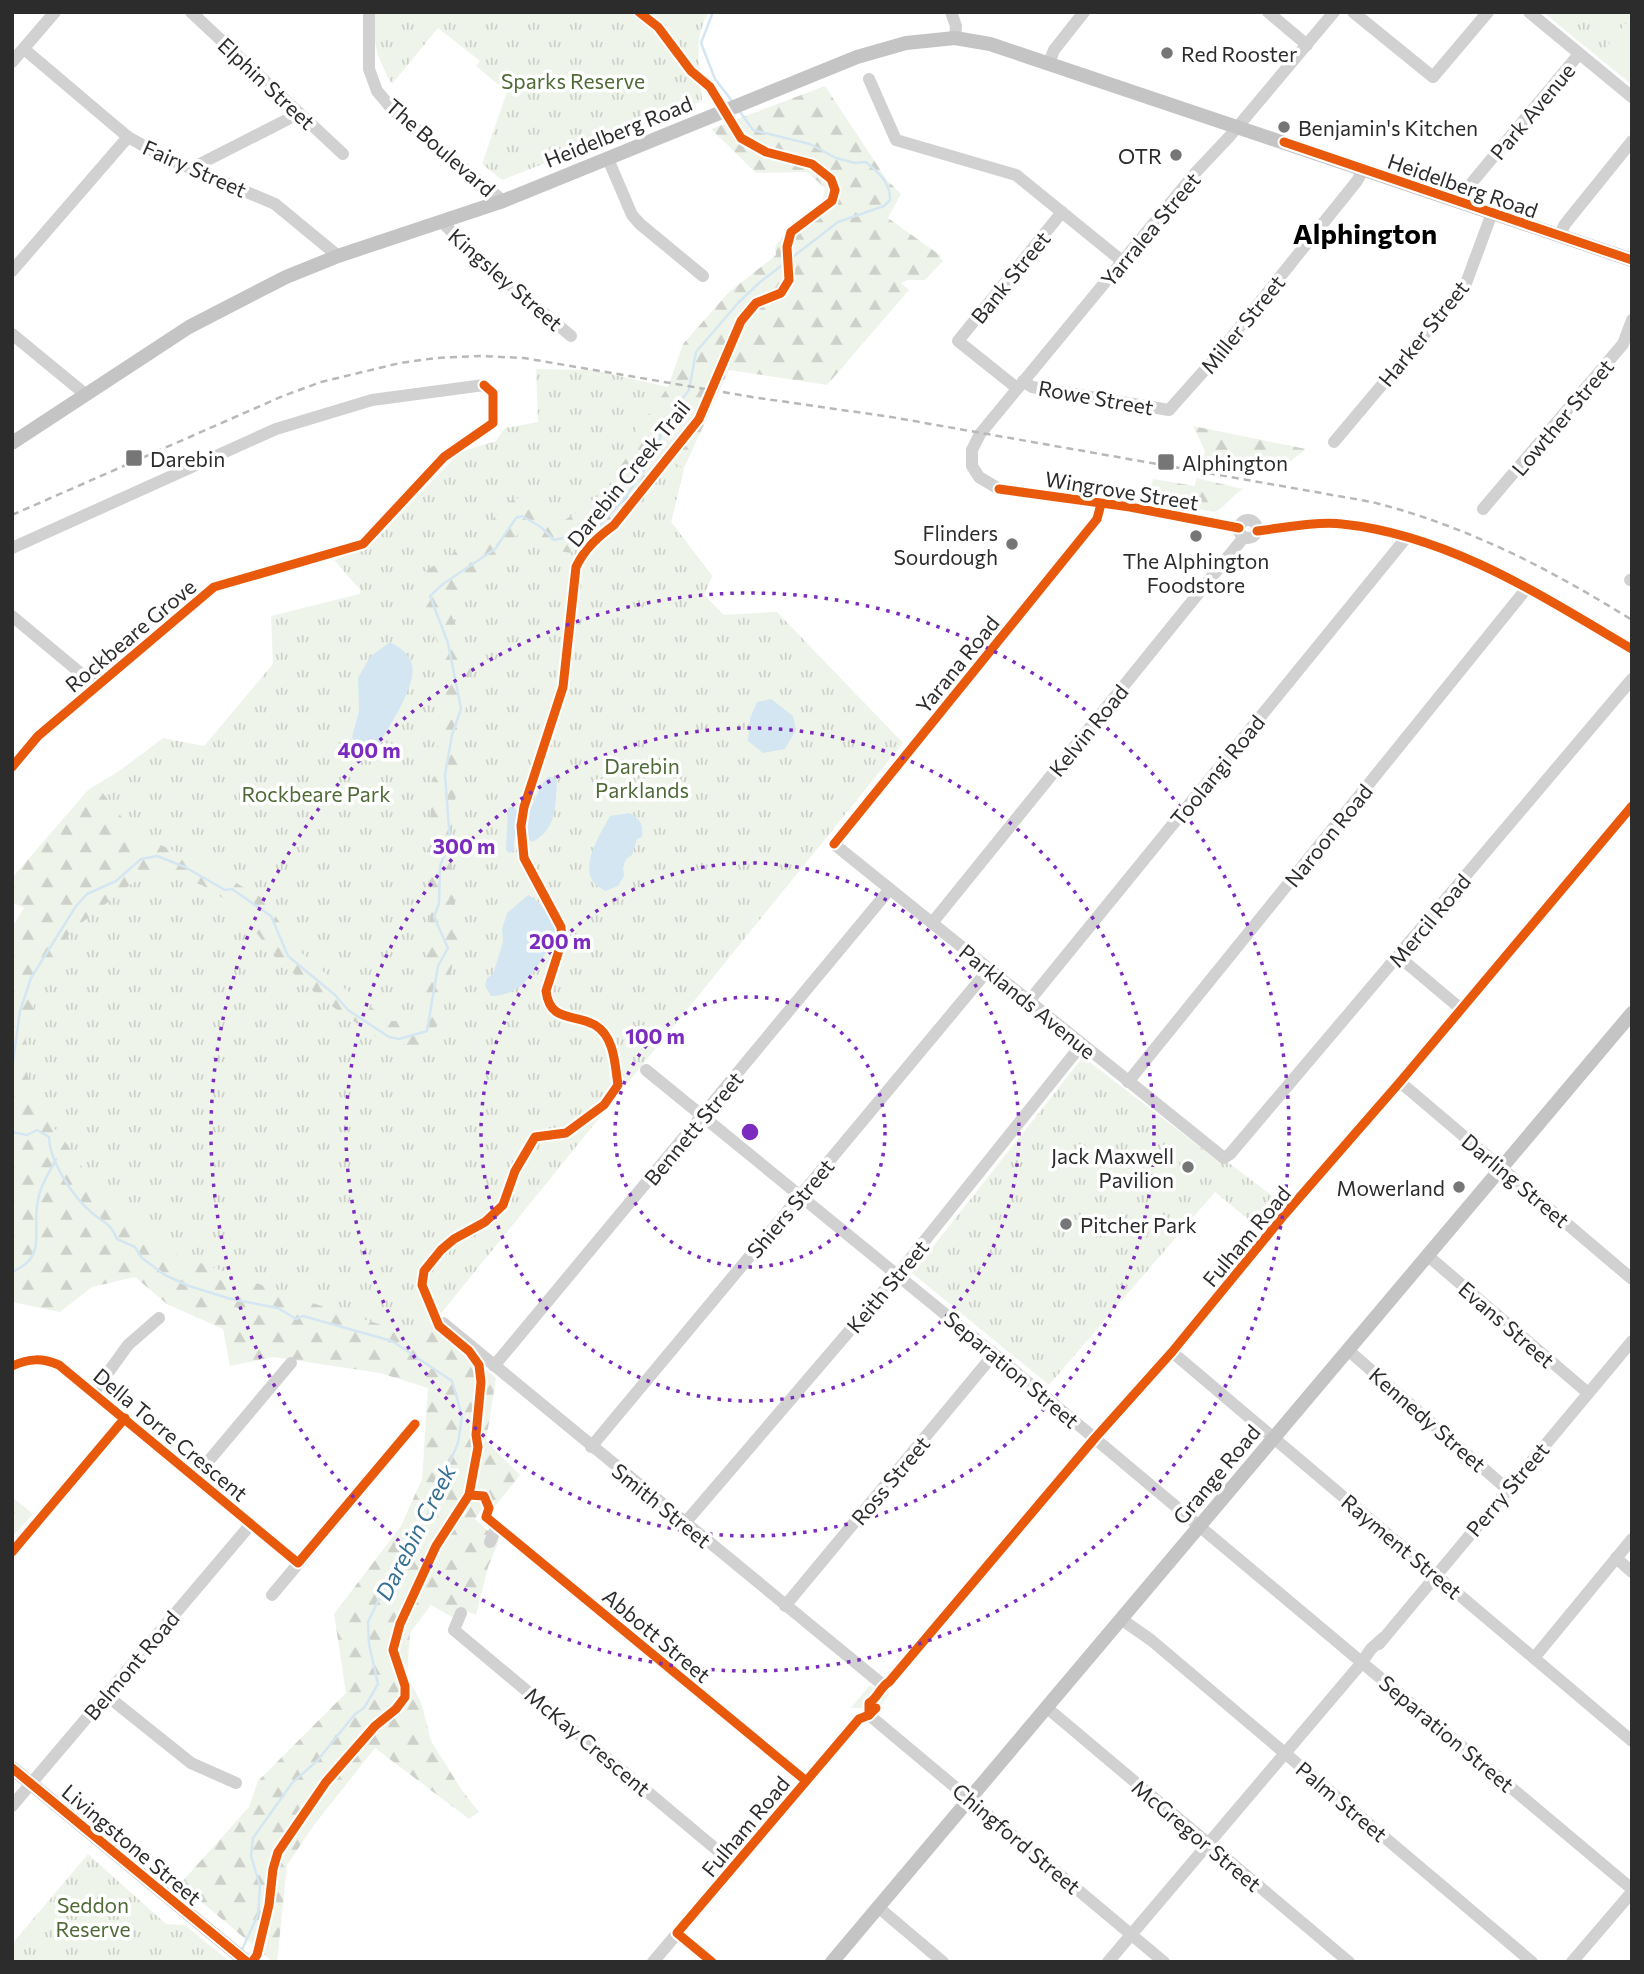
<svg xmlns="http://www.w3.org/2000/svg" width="1644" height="1974" viewBox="0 0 1644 1974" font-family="Commissioner,sans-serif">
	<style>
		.green { fill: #eff4ea }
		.forest { fill: url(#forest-firs) }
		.park { fill: url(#park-tufts) }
		.water { fill: #d4e6f2 }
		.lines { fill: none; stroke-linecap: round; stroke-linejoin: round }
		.stream { stroke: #d4e6f2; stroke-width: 2.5 }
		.minor { stroke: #d1d1d1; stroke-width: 12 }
		.major { stroke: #c4c4c4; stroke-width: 14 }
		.rail { stroke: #b8b8b8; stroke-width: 2.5; stroke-dasharray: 7 5; stroke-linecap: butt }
		.cycleway-casing { stroke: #fff; stroke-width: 13 }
		.cycleway { stroke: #e8590c; stroke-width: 9 }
		.ring { fill: none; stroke: #7b2cbf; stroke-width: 3.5; stroke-dasharray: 3.5 7 }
		.poi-dot { fill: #767676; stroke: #fff; stroke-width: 2.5 }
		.labels { text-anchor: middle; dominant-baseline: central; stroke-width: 7; stroke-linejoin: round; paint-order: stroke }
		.poi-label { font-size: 21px; fill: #2c2c2c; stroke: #fff; text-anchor: start }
		.park-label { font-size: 21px; fill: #4f6a37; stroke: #fff }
		.street-label { font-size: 21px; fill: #2c2c2c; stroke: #fff }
		.water-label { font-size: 23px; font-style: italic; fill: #356f93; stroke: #fff }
		.district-label { font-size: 28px; font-weight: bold; fill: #000; stroke: #fff }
		.centre { fill: #7b2cbf; stroke: #fff; stroke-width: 3.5 }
		.ring-label { font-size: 21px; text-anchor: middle; font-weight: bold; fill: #7b2cbf; stroke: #fff; stroke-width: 7; stroke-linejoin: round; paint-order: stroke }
	</style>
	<defs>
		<pattern id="forest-firs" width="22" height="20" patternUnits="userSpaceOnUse" patternTransform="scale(1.75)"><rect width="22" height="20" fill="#eff4ea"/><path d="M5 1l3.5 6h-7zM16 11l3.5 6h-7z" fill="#cdd1c9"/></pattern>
		<pattern id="park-tufts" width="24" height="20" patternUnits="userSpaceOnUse" patternTransform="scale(1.75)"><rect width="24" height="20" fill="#eff4ea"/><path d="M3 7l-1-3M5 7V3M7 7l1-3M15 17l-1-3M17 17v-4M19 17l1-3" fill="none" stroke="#cdd1c9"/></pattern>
	</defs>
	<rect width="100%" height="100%" fill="#fff"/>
	<g class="green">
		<polygon points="1627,12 1632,12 1632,73 1604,50 1632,16"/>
		<polygon points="870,1685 877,1691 890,1693 877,1711 870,1708 851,1708"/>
	</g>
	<g class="forest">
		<polygon points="825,86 887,180 901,194 888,218 941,256 940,258 943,261 925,280 908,280 901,283 909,290 827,385 729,370 684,468 671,522 712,576 704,595 724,615 777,612 430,1321 496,1378 486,1441 520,1475 491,1511 484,1506 475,1519 499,1541 488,1567 476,1615 458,1607 454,1618 431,1605 410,1633 407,1675 422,1705 431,1741 461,1789 479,1812 469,1819 375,1748 314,1825 287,1865 277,1962 273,1962 180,1884 249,1807 258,1781 346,1693 334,1614 401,1526 422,1479 428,1388 380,1373 274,1357 230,1366 223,1329 167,1304 135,1277 92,1287 60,1312 12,1302 12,927 24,908 12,903 12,878 88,790 163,744 207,750 361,596 356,567 470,449 543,427 536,376 668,387 683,344 729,292 776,255 775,247 788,229 822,203 825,188 807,172 756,173 711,129"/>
		<polygon points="1193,426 1306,449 1277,472 1203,459 1205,451"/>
		<path d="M1196,478L1243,489C1231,496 1226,507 1214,512L1149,500L1153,479L1195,486Z"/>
	</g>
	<g class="park">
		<path d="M374,12H709C692,38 700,71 702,101L502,180L482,164L507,92L476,66L480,61L438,28L392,84C377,58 372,43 374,12Z"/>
		<polygon points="1543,12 1627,12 1632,16 1604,50 1632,73 1632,85"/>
		<path d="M536,369L593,370L668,387L650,413L637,425L630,452L600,498L563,521C548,514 538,503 522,496L507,503L473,541L419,575L424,611L446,663L427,849L430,921L419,1012L410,1021H391L338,984L298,950L264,899L200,862L135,834L98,787L163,738L204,746L273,664L271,616L363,593L334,560L368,547L460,452L495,442L505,428L538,422Z"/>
		<polygon points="660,456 684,468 671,522 712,576 704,595 724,616 777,612 903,743 417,1343 404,1332 306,1301 162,1249 106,1203 62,1137 37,1109 22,1055 39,985 71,931 131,884 157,871 202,885 237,907 274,956 323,1000 387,1044 419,1045 439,1024 458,941 450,846 471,661 448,607 464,586 499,562 522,528 545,549 572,553 611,520"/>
		<polygon points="1083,1057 1221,1163 1229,1163 1286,1206 1264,1232 1215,1192 1049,1385 912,1273"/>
		<polygon points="12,1497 33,1514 12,1537"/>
		<polygon points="88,1854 166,1924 185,1925 230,1962 12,1962 12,1944"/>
	</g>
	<g class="water">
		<path d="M390,642C399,647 409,653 412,665C418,688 381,737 371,759L363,757L352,737L359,711L358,678L370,657Z"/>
		<polygon points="771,699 793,716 796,730 785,749 763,753 748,741 750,718 757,702"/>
		<path d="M548,777H553L557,781C555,806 558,827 533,842L529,840L526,818L542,784Z"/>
		<polygon points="513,806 518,812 513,851 510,853 506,850 508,808"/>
		<path d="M629,813C640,818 644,825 642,837L637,839L632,855L626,859L623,866L624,876L618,886L605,891C601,888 595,885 592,880C582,861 601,833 610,816Z"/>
		<path d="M528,895C542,902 560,923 554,940C553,945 548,950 545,954C531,977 520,995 491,996L485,986L487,978L493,974L503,942L502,929L507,913Z"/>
	</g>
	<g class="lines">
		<g class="stream">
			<polyline points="713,12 701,43 715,79 732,101"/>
			<path d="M12,1069L20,1011L31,978L76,906L87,894L116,881L141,859L157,856L185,867L225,890L232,889L271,916L288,956L335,995L348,1010L389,1037L399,1039L427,1031L438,966L448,948L434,917L439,903L440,866L450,841L445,775L452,735L461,709L448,643L430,596L443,584L495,549L516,518L522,516L541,527L554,540L582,534L599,526L624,499L655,455L664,423L689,390L696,352L738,303L759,283L838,222L884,206L890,200C891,183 878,172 866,162L855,163L836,158L810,144L753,130L738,109"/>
			<path d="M12,1132L27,1135L37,1130L49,1137C49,1160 73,1197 91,1212C103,1223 111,1223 117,1239L135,1247L142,1258L165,1275L189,1286L231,1299L278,1308L296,1319L303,1316L392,1341L452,1381L462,1416L458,1443L425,1521L388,1580L368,1622L369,1644L378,1684L364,1708L355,1714L317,1761L292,1783L253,1838L251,1856L260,1886L258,1915L241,1952"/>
			<path d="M12,1272C49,1256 31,1231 38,1200C40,1185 50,1172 56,1159"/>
		</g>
		<g class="minor">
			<polyline points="191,12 343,154"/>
			<polyline points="369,12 369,69 377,91 394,111 503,201"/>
			<polyline points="951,12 956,26 955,38"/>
			<polyline points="1268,12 1307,45"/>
			<polyline points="1353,12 1433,77 1488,12"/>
			<polyline points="1529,12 1632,97"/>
			<polyline points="24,49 128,137 162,156 275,204 338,256"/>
			<polyline points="12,62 55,12"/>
			<polyline points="1049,63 1054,50 1084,12"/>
			<polyline points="869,79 896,140 1016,175 1122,261"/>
			<polyline points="608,159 632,215 640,224 703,276"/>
			<polyline points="190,169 298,114"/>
			<polyline points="1460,202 1464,192 1579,54"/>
			<polyline points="442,222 476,256 571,336"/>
			<polyline points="1559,236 1565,224 1632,141"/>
			<polyline points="12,271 128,137"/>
			<polyline points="12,334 85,394"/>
			<polyline points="1023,381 1032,387 1169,410 1210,364 1357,181 1363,170"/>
			<polyline points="1017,388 958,341 1062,212"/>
			<polyline points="1334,442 1465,286 1492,213"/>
			<polyline points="1101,504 1097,519 834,844 1224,1158 1230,1154 1632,679"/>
			<polyline points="1483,509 1623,344 1632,320"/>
			<circle cx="1248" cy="529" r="9"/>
			<polyline points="1239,528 1130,507 999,489 979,477 972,466 972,450 980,434 1196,172 1229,137 1334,12"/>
			<path d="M1257,531C1281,528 1319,521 1342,524C1449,535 1542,596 1632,649"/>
			<polyline points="12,548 276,429 372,400 484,385 493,393 493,423 444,457 363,544 214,587 38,736 12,767"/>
			<polyline points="1630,580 1632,579"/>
			<polyline points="12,616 96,686"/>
			<polyline points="932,923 1244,537"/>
			<polyline points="1398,956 1461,1009"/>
			<polyline points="1029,1001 1406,538"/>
			<polyline points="646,1070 994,1354 1632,1889"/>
			<polyline points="1128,1082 1527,588"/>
			<polyline points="1400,1082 1632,1279"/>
			<polyline points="1427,1255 1588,1393"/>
			<polyline points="443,1323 883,1685 889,1682 1095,1438 1172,1352 1285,1214 1400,1082 1632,806"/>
			<polyline points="1348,1350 1507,1489"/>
			<polyline points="1172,1352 1632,1741"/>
			<path d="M12,1366C30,1358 42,1358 59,1365L298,1563"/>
			<polyline points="494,1366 890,889"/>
			<polyline points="94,1392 128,1345 159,1318"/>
			<polyline points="591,1447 989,969"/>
			<polyline points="195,1477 291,1363"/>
			<polyline points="486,1517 805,1780"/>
			<polyline points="685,1523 898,1274 1082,1044"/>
			<polyline points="490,1542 497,1526"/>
			<polyline points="12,1552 125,1418"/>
			<polyline points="1616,1558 1632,1572"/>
			<polyline points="272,1595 415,1424"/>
			<polyline points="785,1606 994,1354"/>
			<polyline points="461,1613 454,1630 735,1865"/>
			<polyline points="1121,1619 1151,1640 1532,1962"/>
			<polyline points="1379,1644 1632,1341"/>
			<polyline points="1534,1658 1632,1539"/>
			<polyline points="106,1695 191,1763 236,1783"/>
			<polyline points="1046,1707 1349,1962"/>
			<polyline points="12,1806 251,1524"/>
			<polyline points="878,1907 943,1962"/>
			<polyline points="677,1933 712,1962"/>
			<polyline points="653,1962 859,1719 869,1715 1164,1962"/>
			<polyline points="1108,1962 1359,1666 1371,1649 1383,1638"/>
			<polyline points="1572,1962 1632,1892"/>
		</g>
		<g class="major">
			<polyline points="12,443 189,327 286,277 338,256 503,201 857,57 906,43 955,38 990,44 1632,260"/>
			<polyline points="12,1768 247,1962"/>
			<polyline points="832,1962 1632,1013"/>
		</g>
		<path class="rail" d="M12,515L283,396L321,382L400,363L436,358L480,356L524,358L752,397L891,417L1372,502C1467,526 1550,569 1632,620"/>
		<defs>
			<g id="cycleway">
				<polyline points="1284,142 1632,260"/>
				<polyline points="999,489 1130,507 1239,528"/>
				<path d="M1257,531C1281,528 1319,521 1342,524C1449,535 1542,596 1632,649"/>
				<polyline points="12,767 38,736 214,587 363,544 444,457 493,423 493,393 484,385"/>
				<polyline points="834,844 1097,519 1101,504"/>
				<path d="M12,1366C30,1358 42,1358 59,1365L298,1563L415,1424"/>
				<polyline points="469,1495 484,1496 489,1508 486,1517 805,1780"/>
				<polyline points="12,1552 125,1418"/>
				<path d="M869,1715V1703C878,1698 880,1687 889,1682L1095,1438L1172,1352L1285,1214L1400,1082L1632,806"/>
				<polyline points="12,1768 247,1962"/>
				<path d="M252,1962L257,1955L269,1905L273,1869L278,1852L326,1782L375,1726L396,1709L405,1697V1686L393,1650L400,1624L436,1546L469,1495L478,1447L476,1435L481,1382L479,1365L469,1351L439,1326L422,1285L424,1271L441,1250L454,1239L485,1222L503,1205L515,1171L535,1137L566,1133L604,1105L618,1085C615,1066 615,1037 595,1025C574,1013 550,1023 546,991L562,941L561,927L524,858L521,826L524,807L563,687L576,567C585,548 598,537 614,525L699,419L741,321L756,303L781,293L789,280L787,247L791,232L832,201L835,190L831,179L812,164L766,152L741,138L710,87L691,71L658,27L639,12"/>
				<polyline points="712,1962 677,1933 859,1719 869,1715 876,1708"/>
			</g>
		</defs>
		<use href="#cycleway" class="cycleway-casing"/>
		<use href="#cycleway" class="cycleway"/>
	</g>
	<g class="ring">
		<circle cx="750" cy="1132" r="135"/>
		<circle cx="750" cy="1132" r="269"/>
		<circle cx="750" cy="1132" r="404"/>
		<circle cx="750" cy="1132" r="539"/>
	</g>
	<g class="poi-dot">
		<circle cx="1167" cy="53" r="7"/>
		<circle cx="1284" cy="127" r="7"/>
		<circle cx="1176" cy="155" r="7"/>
		<rect x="125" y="449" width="18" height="18" rx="3.5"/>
		<rect x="1157" y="453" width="18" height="18" rx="3.5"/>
		<circle cx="1196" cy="536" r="7"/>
		<circle cx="1012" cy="544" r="7"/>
		<circle cx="1188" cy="1167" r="7"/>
		<circle cx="1459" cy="1187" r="7"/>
		<circle cx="1066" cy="1224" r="7"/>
	</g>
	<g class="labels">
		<g class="poi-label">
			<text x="1181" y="53">Red Rooster</text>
			<text x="1298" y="127">Benjamin's Kitchen</text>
			<text x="1162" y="155" text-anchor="end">OTR</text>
			<text x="150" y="458">Darebin</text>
			<text x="1182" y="462">Alphington</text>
			<text x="998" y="532" text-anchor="end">Flinders<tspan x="998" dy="24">Sourdough</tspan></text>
			<text x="1196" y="560" text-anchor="middle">The Alphington<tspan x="1196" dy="24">Foodstore</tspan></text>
			<text x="1174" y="1155" text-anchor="end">Jack Maxwell<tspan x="1174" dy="24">Pavilion</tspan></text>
			<text x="1445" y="1187" text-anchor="end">Mowerland</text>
			<text x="1080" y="1224">Pitcher Park</text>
		</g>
		<g class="park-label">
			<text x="573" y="80">Sparks Reserve</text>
			<text x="642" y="765">Darebin<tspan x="642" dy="24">Parklands</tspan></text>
			<text x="316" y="793">Rockbeare Park</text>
			<text x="93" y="1904">Seddon<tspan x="93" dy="24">Reserve</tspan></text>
		</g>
		<g class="street-label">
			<text transform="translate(267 83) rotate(43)">Elphin Street</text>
			<text transform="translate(1532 111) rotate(-50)">Park Avenue</text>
			<text transform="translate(618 131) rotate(-22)">Heidelberg Road</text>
			<text transform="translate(441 147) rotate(41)">The Boulevard</text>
			<text transform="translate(195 168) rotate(24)">Fairy Street</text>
			<text transform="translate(1463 185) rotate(19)">Heidelberg Road</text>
			<text transform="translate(1150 229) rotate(-50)">Yarralea Street</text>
			<text transform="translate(1010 277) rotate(-51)">Bank Street</text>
			<text transform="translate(506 279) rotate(41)">Kingsley Street</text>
			<text transform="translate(1242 324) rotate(-51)">Miller Street</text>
			<text transform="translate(1423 333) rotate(-51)">Harker Street</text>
			<text transform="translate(1096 397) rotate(10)">Rowe Street</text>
			<text transform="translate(1562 417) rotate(-50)">Lowther Street</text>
			<text transform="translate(628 473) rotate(-51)">Darebin Creek Trail</text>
			<text transform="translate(1122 490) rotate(9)">Wingrove Street</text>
			<text transform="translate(130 635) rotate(-40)">Rockbeare Grove</text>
			<text transform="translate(957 664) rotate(-51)">Yarana Road</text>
			<text transform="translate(1088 730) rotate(-51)">Kelvin Road</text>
			<text transform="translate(1217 770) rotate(-51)">Toolangi Road</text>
			<text transform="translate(1328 835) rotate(-51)">Naroon Road</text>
			<text transform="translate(1429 920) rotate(-50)">Mercil Road</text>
			<text transform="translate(1028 1001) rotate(39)">Parklands Avenue</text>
			<text transform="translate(693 1128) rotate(-50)">Bennett Street</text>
			<text transform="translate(1516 1180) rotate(40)">Darling Street</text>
			<text transform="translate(790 1208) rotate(-50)">Shiers Street</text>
			<text transform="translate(1246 1236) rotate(-50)">Fulham Road</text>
			<text transform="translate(887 1286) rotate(-50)">Keith Street</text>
			<text transform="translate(1507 1324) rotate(41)">Evans Street</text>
			<text transform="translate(1012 1369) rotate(40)">Separation Street</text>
			<text transform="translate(1428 1419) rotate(41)">Kennedy Street</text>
			<text transform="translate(171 1434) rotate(40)">Della Torre Crescent</text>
			<text transform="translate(1216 1474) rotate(-50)">Grange Road</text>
			<text transform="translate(890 1480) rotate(-50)">Ross Street</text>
			<text transform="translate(1507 1489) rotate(-50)">Perry Street</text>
			<text transform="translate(662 1505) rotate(39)">Smith Street</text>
			<text transform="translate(1402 1546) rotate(40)">Rayment Street</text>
			<text transform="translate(657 1635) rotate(40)">Abbott Street</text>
			<text transform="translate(131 1665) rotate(-50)">Belmont Road</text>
			<text transform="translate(1447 1733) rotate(40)">Separation Street</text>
			<text transform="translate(588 1741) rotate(40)">McKay Crescent</text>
			<text transform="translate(1342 1801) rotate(40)">Palm Street</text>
			<text transform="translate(745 1826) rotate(-50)">Fulham Road</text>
			<text transform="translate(1197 1835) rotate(40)">McGregor Street</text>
			<text transform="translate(1017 1838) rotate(40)">Chingford Street</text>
			<text transform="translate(132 1844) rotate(40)">Livingstone Street</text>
		</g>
		<g class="water-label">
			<text transform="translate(415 1532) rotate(-63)">Darebin Creek</text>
		</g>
		<g class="district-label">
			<text x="1365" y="233">Alphington</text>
		</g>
	</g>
	<circle cx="750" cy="1132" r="10" class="centre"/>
	<g class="ring-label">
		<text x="369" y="758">400 m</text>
		<text x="464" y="854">300 m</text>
		<text x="560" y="949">200 m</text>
		<text x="655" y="1044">100 m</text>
	</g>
	<rect width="1644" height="1974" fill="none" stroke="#2c2c2c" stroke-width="28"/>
</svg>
